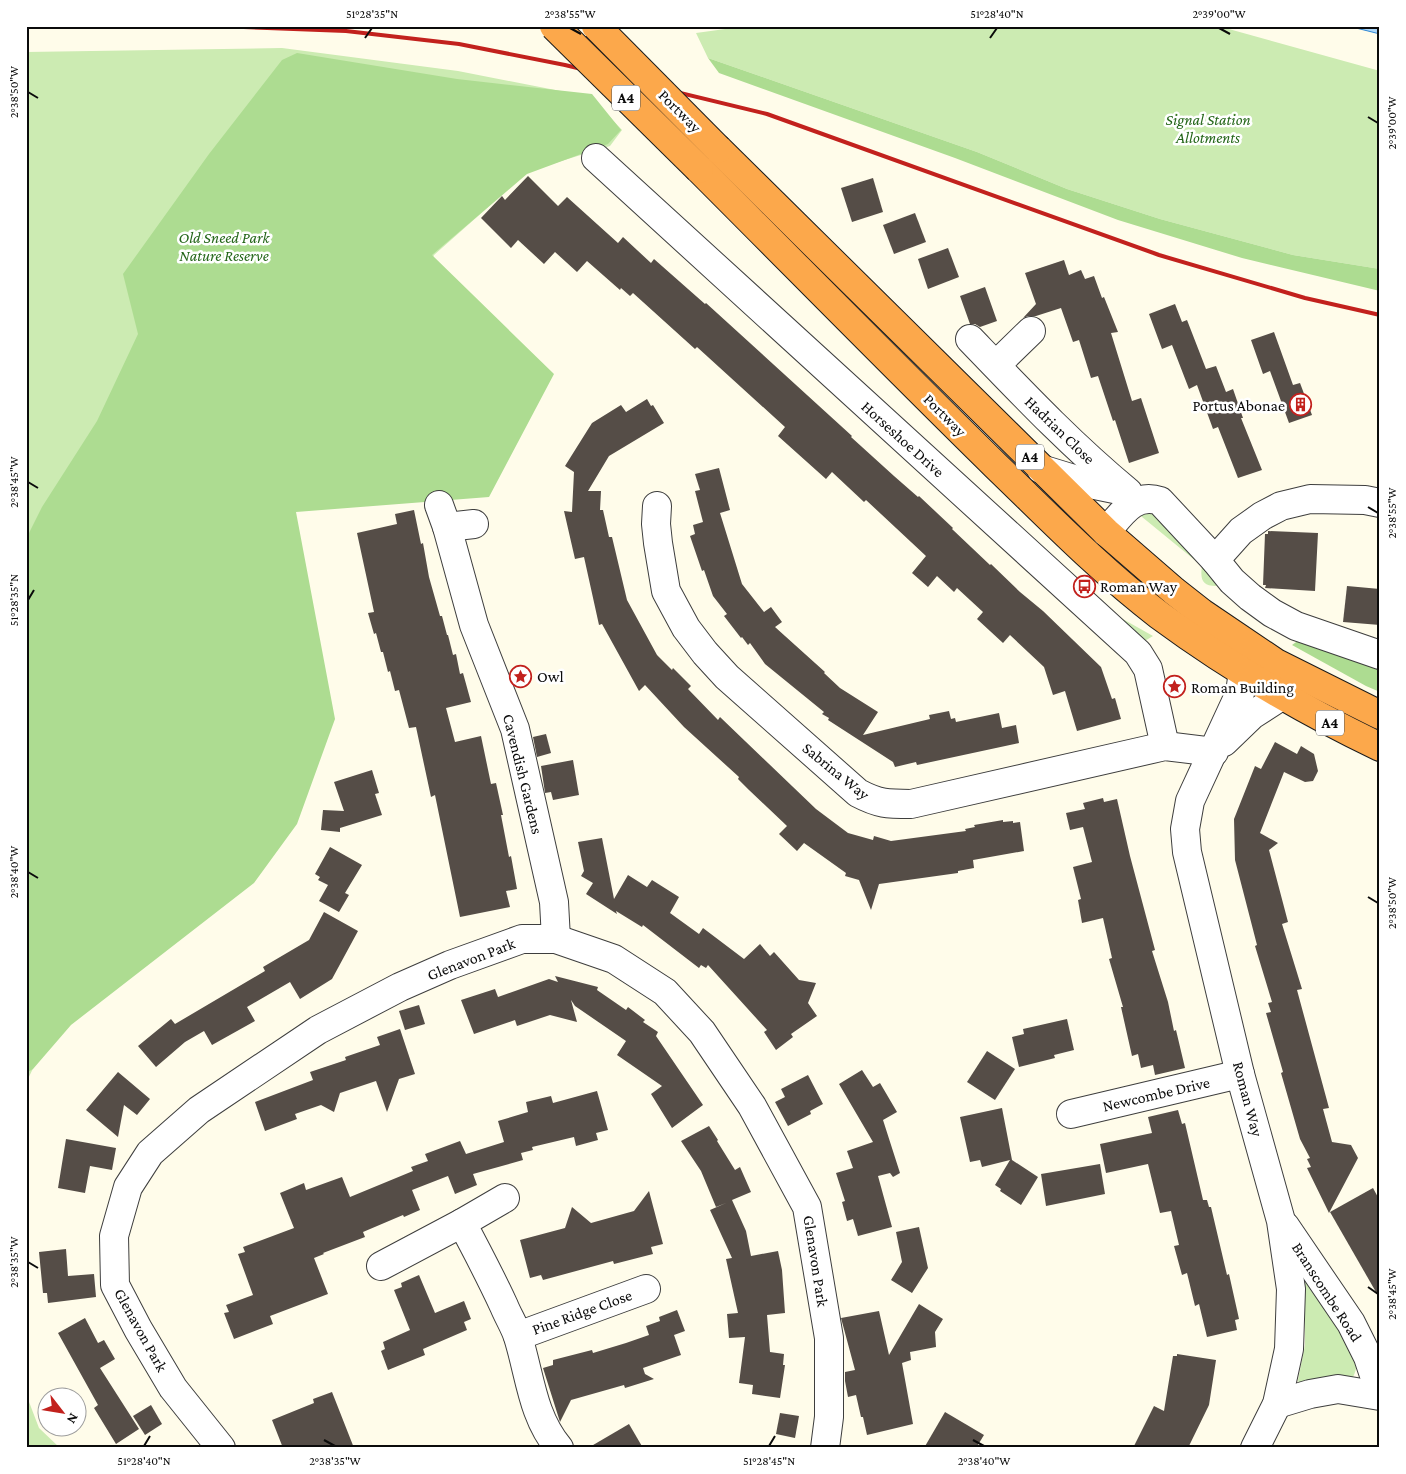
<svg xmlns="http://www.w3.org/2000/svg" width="1406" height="1474" viewBox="0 0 1406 1474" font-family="'Crimson Pro',serif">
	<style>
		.green { fill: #ccebb2 }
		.forest { fill: #addc91 }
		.water { fill: #acd7f9; stroke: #2f87d4 }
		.building { fill: #554d47 }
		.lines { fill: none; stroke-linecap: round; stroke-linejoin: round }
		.minor-casing { stroke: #3e3e3e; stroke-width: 30 }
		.highway-casing { stroke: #1c1c1c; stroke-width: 30 }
		.minor { stroke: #fff; stroke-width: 28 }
		.highway { stroke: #fca84b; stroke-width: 28 }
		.rail { stroke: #c2211d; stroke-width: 4 }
		.highway-bridge-casing { stroke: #1c1c1c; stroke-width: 30; stroke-linecap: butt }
		.highway-bridge { stroke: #fca84b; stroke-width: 28 }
		.ticks { fill: none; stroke: #0b0b0b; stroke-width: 2 }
		.labels { text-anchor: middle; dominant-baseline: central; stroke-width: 5; stroke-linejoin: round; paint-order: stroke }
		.shield { fill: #fff; stroke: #545454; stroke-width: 1 }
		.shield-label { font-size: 15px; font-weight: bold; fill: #0b0b0b }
		.street-label { font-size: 16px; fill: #0b0b0b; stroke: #fff }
		.park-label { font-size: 16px; font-style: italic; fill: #246619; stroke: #fff }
		.poi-label { font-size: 16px; fill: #0b0b0b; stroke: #fff; text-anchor: start }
		.neatline { fill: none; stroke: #0b0b0b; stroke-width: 2 }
		.ticks-label { font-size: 12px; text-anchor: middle; fill: #0b0b0b }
	</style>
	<rect width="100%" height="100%" fill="#fffcea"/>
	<g class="green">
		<polygon points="747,26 1218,26 1380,71 1380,269 1293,255 1160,219 1067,189 977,152 708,58 696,33"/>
		<polygon points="282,48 458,71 591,97 622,130 610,146 529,171 434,255 380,383 291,510 75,1017 39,1056 26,1083 26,52"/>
		<path d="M1152,507L1219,582L1216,586C1202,586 1200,579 1202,566L1136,512Z"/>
		<polygon points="1096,604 1153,636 1138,645"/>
		<path d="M1300,1273L1306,1274L1356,1358C1357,1367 1356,1373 1351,1380L1299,1384L1298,1380L1305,1345V1316Z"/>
		<polygon points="26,1394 39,1428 60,1448 26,1448"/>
	</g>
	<g class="forest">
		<polygon points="297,53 457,79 592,94 621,130 608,144 527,174 432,255 554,374 489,497 296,512 335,719 297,824 254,883 71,1025 33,1069 26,1073 26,539 42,507 97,421 138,334 123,274 209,154 282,60"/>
		<polygon points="708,58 977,152 1067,189 1160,219 1293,255 1380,269 1380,291 1242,258 1118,220 955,158 719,73"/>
		<polygon points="1299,640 1380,668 1380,692 1366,686 1292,645"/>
	</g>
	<polygon class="water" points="1348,26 1380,26 1380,34"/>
	<g class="building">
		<polygon points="528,176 558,206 567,197 618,243 623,237 651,263 654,259 705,304 706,303 852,436 851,437 894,476 918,497 919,496 953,528 952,529 990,565 991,564 1020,592 1043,611 1101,667 1112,699 1115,698 1121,719 1077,731 1065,691 1053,695 1044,667 1010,635 1003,643 977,619 983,612 957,588 954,592 937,576 928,587 912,573 926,556 866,500 864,502 832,472 826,479 778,436 785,427 697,347 695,349 633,293 630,296 621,288 620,290 587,261 577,272 555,252 544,264 518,240 511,248 481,218 502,196 505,200"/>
		<polygon points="873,178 883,212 852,222 841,188"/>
		<polygon points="915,213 926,242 894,254 883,225"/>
		<polygon points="948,248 959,277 928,289 918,259"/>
		<polygon points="1064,260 1069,275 1081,270 1085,279 1094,276 1102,298 1104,297 1118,332 1111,333 1132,401 1141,398 1159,453 1129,463 1115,420 1113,421 1098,376 1091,378 1079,340 1073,342 1061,308 1036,316 1028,316 1023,318 1036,304 1025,273"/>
		<polygon points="985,287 997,321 980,327 975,324 970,324 960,296"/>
		<polygon points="1175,304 1182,322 1187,320 1206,369 1216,366 1226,392 1233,389 1243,418 1241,418 1262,470 1238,478 1218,427 1213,429 1197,385 1189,389 1172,345 1162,349 1149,314"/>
		<polygon points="1274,332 1293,385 1300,383 1312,415 1289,423 1270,371 1263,374 1251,340"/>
		<polygon points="647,399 651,406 653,405 664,423 609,456 588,491 601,491 600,510 603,510 609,537 612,537 627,600 657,655 672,670 673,668 691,686 688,689 718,720 720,717 816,809 848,833 873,840 874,836 891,841 966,831 965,829 975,827 974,825 1003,820 1003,822 1013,821 1013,823 1020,822 1024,851 973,860 974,868 958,871 958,873 879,884 871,910 859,880 845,876 846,873 804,843 797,851 779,834 787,826 749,790 738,779 739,777 684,727 645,685 639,691 602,624 599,625 584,557 575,559 564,511 572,512 574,472 565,466 592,423 621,405 626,412"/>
		<polygon points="719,468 730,510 720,513 742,584 764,612 771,607 782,622 775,627 825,672 824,673 840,688 878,712 863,735 930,719 929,715 949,711 951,719 955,718 956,722 999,713 1002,728 1016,725 1019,743 917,765 916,762 895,767 893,762 828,720 829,718 822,714 824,712 765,664 750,643 748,645 742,637 741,638 724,616 727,614 713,596 704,570 702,571 690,536 695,534 693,525 703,522 695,491 700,490 695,474"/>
		<polygon points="414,510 421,544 423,543 429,577 440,616 442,616 447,635 448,635 453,655 456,654 460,674 463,673 471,702 446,708 455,742 481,736 491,784 496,783 503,815 501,815 509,857 511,856 517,889 506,891 510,907 460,917 435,795 431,797 416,727 409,728 399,690 395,691 390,671 388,672 383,652 381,652 376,633 374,634 368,613 374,612 357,533 397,524 395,514"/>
		<polygon points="1268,531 1318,533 1315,591 1265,588 1266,585 1263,585 1265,534 1268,534"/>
		<polygon points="1347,586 1380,589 1380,625 1343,622"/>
		<polygon points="546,734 551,753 537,757 533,737"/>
		<polygon points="1275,742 1297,754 1301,746 1314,754 1318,771 1313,781 1305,782 1284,772 1260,833 1278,843 1269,850 1288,922 1282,924 1302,989 1297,990 1329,1108 1323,1109 1332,1142 1351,1145 1358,1158 1329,1213 1307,1168 1311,1167 1307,1159 1310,1158 1300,1139 1281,1073 1283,1072 1266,1013 1271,1012 1268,1003 1272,1002 1255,946 1257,945 1235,860 1234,819 1255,766 1261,769"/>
		<polygon points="573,760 579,795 553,800 551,792 545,793 541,766"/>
		<polygon points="372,770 379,793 375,794 382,815 340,828 340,832 321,830 323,810 344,811 334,782"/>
		<polygon points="1103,798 1104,802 1117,799 1130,856 1155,950 1152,951 1168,1002 1174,1031 1176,1030 1185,1068 1155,1075 1153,1065 1141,1068 1138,1054 1132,1056 1121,1007 1123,1007 1109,959 1112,958 1103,918 1082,923 1078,900 1081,899 1073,867 1092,862 1083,827 1070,830 1066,813 1085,809 1083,803"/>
		<polygon points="602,838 614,899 628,875 647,887 652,880 679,897 670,913 699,934 703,928 744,959 760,944 770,956 774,952 799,980 816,983 808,1003 817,1016 791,1034 793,1037 776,1050 764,1032 767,1030 708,965 706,968 701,965 699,968 643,925 642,927 616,911 617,914 586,894 593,883 581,876 584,871 578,842"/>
		<polygon points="330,847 362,865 345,893 349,895 339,912 319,901 328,885 318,880 320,877 315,874"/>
		<polygon points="324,912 358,931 332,979 300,999 290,982 247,1007 255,1021 212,1045 204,1031 185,1042 156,1067 138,1046 171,1019 175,1024 265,971 263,967 309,940"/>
		<polygon points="555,976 598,987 597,990 626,1010 628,1007 645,1020 643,1022 658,1032 656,1036 703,1105 672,1128 651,1094 662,1086 617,1055 626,1041 575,1006 571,1000 577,1022 550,1015 517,1026 515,1020 474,1034 461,1000 495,989 498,997 549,979 558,982"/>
		<polygon points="419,1005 425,1024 405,1030 399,1011"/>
		<polygon points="1067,1019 1074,1050 1054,1055 1055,1058 1019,1067 1012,1037 1024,1034 1023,1029"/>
		<polygon points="400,1029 415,1074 399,1079 387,1112 376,1081 340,1093 334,1112 321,1105 295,1114 297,1119 265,1131 255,1102 313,1080 310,1072 346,1060 345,1057 380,1045 377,1037"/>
		<polygon points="987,1051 1015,1069 995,1100 967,1082"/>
		<polygon points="862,1070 873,1087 880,1083 897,1112 883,1120 900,1173 893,1177 890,1173 878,1176 892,1227 858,1236 853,1219 847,1221 842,1202 845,1201 836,1173 853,1168 847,1151 873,1142 839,1084"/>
		<polygon points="118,1072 150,1099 137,1115 124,1105 118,1137 86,1110"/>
		<polygon points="808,1075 823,1104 810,1111 811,1114 788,1126 775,1102 785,1097 781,1089"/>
		<polygon points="597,1091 608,1130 596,1133 598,1140 576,1146 574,1137 532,1147 533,1150 521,1153 523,1160 473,1174 477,1185 455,1194 448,1176 412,1190 420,1210 404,1217 403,1215 363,1232 365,1237 323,1253 324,1254 314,1258 328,1294 270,1316 273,1324 234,1339 224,1313 229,1312 226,1305 253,1295 238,1254 245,1252 243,1247 294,1228 280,1193 304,1183 306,1190 342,1177 350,1197 413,1171 411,1167 428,1161 425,1154 460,1141 466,1154 504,1142 498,1121 528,1112 526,1102 551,1096 553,1103"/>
		<polygon points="1002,1108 1012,1160 1038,1177 1021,1205 1000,1191 1001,1189 995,1185 1010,1160 982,1167 980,1160 970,1162 960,1117"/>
		<polygon points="1178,1110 1182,1124 1185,1123 1203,1200 1207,1200 1209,1207 1211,1207 1227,1275 1229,1274 1239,1319 1235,1320 1237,1330 1207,1337 1199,1304 1195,1306 1187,1273 1182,1275 1174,1246 1179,1245 1171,1211 1160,1213 1148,1164 1106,1173 1100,1144 1152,1133 1148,1117"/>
		<polygon points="709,1126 718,1140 717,1141 735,1170 740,1167 751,1192 732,1200 746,1231 751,1256 778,1251 782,1270 785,1313 767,1315 770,1352 784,1354 783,1365 785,1365 780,1398 752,1394 753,1385 739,1383 745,1337 729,1338 727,1314 738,1313 726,1259 732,1258 710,1210 726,1203 716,1207 701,1171 681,1141"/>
		<polygon points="66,1139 116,1148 112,1170 90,1166 85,1193 58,1188"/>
		<polygon points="1100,1164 1105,1194 1046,1206 1041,1174"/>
		<polygon points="1373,1188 1380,1201 1380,1299 1330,1212"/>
		<polygon points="649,1191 663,1244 651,1247 653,1254 614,1264 613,1261 543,1280 541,1275 530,1278 520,1240 565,1228 572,1207 591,1223 634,1211"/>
		<polygon points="919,1227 928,1268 912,1293 891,1280 902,1262 896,1232"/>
		<polygon points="66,1249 68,1276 94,1274 96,1297 48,1303 47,1293 43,1293 39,1252"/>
		<polygon points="419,1275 435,1313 464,1301 471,1319 464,1322 467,1330 423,1349 425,1355 388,1370 381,1351 385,1349 383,1342 410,1330 394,1290 402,1287 401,1283"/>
		<polygon points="919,1304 943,1319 935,1332 936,1347 910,1352 911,1360 902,1363 913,1424 867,1435 863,1417 861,1417 856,1395 848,1397 845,1381 845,1372 855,1370 841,1318 879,1311 889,1355"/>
		<polygon points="677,1310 685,1331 674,1335 681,1355 643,1368 645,1374 654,1379 625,1388 624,1385 571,1400 560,1422 543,1368 553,1365 553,1360 592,1350 593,1353 626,1343 649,1335 646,1326 660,1321 659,1317"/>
		<polygon points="85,1318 98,1343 104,1340 115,1359 100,1368 139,1429 116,1444 94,1408 98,1405 58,1333"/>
		<polygon points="1177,1354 1216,1360 1209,1405 1188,1448 1133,1448 1154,1406 1164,1411 1173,1356 1177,1356"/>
		<polygon points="332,1392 354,1448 283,1448 272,1420 314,1403 313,1399"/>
		<polygon points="151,1405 162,1424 145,1435 133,1416"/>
		<polygon points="945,1412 984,1435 976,1448 924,1448"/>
		<polygon points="780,1413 799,1416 795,1438 776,1434"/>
		<polygon points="629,1424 643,1448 588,1448"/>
	</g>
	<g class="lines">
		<defs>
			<g id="minor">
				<polyline points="596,158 1138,653 1148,669 1165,746"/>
				<path d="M970,339C1021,392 1071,445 1128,492"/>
				<polyline points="996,365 1031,331"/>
				<polyline points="1041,469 1090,484 1124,491"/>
				<polyline points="439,505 447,527 474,625 515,729 554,902 556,939"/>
				<path d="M657,506L656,524L658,543L666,591L686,628L705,653L727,677L858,793C879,804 887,804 911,804L1165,746L1214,752"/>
				<polyline points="447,527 474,524"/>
				<path d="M1106,532C1121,515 1134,492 1160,501L1215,560L1232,581L1250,597L1272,613L1296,626L1380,655"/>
				<polyline points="1215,560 1241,531 1262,516 1281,506 1310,499 1365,500 1380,503"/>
				<polyline points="1243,671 1240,693 1190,801 1185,829 1187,852 1240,1074 1281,1221 1291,1289 1289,1349 1277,1404 1255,1448"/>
				<polyline points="1224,742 1252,715 1283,695"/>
				<polyline points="1071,1114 1240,1074"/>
				<path d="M462,1223C477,1251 491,1278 504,1306C508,1316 515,1327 518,1337C530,1375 532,1416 559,1448"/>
				<polyline points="1285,1226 1351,1323 1368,1357 1380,1393"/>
				<polyline points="381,1266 462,1223 505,1198"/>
				<polyline points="518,1336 646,1289"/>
				<polyline points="1277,1404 1310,1394 1338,1389 1380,1396"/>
				<polyline points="221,1448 173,1388 138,1329 115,1285 114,1236 128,1187 150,1153 199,1110 318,1030 400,987 450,965 522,939 556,939 614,959 665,992 702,1032 752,1106 807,1207 829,1338 829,1417 825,1448"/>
			</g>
			<g id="highway">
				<polyline points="718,149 1106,532 1174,591 1202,613 1276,663 1380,715"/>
				<path d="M699,169C798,268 896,368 996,466C1049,517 1100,570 1159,615C1228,666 1303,710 1380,747"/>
			</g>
		</defs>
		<use href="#minor" class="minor-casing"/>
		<use href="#highway" class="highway-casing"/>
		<use href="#minor" class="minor"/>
		<use href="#highway" class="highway"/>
		<polyline class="rail" points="219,26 346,31 459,44 565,65 767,114 1159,255 1305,298 1380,315"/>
		<defs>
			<g id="highway-bridge">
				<polyline points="554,26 699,169"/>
				<polyline points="596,26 718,149"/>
			</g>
		</defs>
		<use href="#highway-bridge" class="highway-bridge-casing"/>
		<use href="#highway-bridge" class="highway-bridge"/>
	</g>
	<path class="ticks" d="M570,28L581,34M1219,28L1230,34M365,38L372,28M990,38L997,28M28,92L38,98M1368,117L1378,123M28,482L38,488M1368,507L1378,513M28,600L34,590M28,872L38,878M1368,897L1378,903M28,1262L38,1268M1368,1287L1378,1294M324,1440L335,1446M973,1440L984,1446M144,1446L150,1436M769,1446L775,1436"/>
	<defs>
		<symbol id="building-ring" viewBox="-11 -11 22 22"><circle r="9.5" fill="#fff" stroke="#c2211d" stroke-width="1.5"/><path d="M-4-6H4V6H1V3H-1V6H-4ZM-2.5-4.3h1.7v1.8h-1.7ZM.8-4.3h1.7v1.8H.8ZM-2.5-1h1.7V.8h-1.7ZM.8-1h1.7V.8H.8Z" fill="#c2211d"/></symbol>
		<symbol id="bus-ring" viewBox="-11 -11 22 22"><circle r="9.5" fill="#fff" stroke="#c2211d" stroke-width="1.5"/><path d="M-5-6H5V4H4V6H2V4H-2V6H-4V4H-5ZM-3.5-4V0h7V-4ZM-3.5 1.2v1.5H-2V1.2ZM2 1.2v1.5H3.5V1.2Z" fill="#c2211d"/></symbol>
		<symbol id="sight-ring" viewBox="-11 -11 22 22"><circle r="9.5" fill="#fff" stroke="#c2211d" stroke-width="1.5"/><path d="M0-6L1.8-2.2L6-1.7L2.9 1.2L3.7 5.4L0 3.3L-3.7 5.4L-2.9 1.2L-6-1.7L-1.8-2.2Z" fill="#c2211d"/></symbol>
	</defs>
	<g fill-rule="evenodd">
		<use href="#building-ring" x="1288" y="392" width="25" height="25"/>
		<use href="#bus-ring" x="1072" y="574" width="25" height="25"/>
		<use href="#sight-ring" x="508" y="664" width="25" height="25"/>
		<use href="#sight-ring" x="1162" y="674" width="25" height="25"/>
	</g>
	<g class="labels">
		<g class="shield">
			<rect x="612" y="85.5" width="28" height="25" rx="4"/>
			<rect x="1016" y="444.5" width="28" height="25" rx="4"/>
			<rect x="1316" y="710.5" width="28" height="25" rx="4"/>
		</g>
		<g class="shield-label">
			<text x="626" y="98">A4</text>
			<text x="1030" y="457">A4</text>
			<text x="1330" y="723">A4</text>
		</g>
		<g class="street-label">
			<text transform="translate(680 111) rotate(45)">Portway</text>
			<text transform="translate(945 415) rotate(45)">Portway</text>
			<text transform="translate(1060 430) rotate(44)">Hadrian Close</text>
			<text transform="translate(903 439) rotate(42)">Horseshoe Drive</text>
			<text transform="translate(836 771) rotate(39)">Sabrina Way</text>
			<text transform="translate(523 774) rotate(76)">Cavendish Gardens</text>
			<text transform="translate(471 959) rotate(-21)">Glenavon Park</text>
			<text transform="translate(1156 1094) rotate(-13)">Newcombe Drive</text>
			<text transform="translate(1248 1099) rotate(75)">Roman Way</text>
			<text transform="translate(816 1261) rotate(81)">Glenavon Park</text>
			<text transform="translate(1327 1292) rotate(57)">Branscombe Road</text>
			<text transform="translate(582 1312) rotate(-20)">Pine Ridge Close</text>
			<text transform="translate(141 1330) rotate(61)">Glenavon Park</text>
		</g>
		<g class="park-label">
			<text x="1208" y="119">Signal Station<tspan x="1208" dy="18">Allotments</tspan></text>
			<text x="224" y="237">Old Sneed Park<tspan x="224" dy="18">Nature Reserve</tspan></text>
		</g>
		<g class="poi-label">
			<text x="1285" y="405" text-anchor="end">Portus Abonae</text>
			<text x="1100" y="586">Roman Way</text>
			<text x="537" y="676">Owl</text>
			<text x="1191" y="687">Roman Building</text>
		</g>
	</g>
	<rect width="1406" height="1474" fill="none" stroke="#ffffff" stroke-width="55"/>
	<g transform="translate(62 1412) rotate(121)"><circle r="24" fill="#ffffff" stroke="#9d9d9d"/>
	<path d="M0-4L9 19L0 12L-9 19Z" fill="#c2211d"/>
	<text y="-8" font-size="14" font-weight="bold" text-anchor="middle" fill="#0b0b0b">N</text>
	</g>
	<rect x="28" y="28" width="1350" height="1418" class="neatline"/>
	<g class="ticks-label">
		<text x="372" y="18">51°28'35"N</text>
		<text x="570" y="18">2°38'55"W</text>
		<text x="997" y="18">51°28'40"N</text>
		<text x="1219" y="18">2°39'00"W</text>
		<text transform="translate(14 92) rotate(-90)" y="4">2°38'50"W</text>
		<text transform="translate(1392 123) rotate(-90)" y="4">2°39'00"W</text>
		<text transform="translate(14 482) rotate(-90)" y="4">2°38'45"W</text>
		<text transform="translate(1392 513) rotate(-90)" y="4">2°38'55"W</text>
		<text transform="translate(14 600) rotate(-90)" y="4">51°28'35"N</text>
		<text transform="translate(14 872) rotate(-90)" y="4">2°38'40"W</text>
		<text transform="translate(1392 903) rotate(-90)" y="4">2°38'50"W</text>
		<text transform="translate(14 1262) rotate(-90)" y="4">2°38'35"W</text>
		<text transform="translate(1392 1294) rotate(-90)" y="4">2°38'45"W</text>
		<text x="144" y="1465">51°28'40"N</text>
		<text x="335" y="1465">2°38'35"W</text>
		<text x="769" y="1465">51°28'45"N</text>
		<text x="984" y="1465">2°38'40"W</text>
	</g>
</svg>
